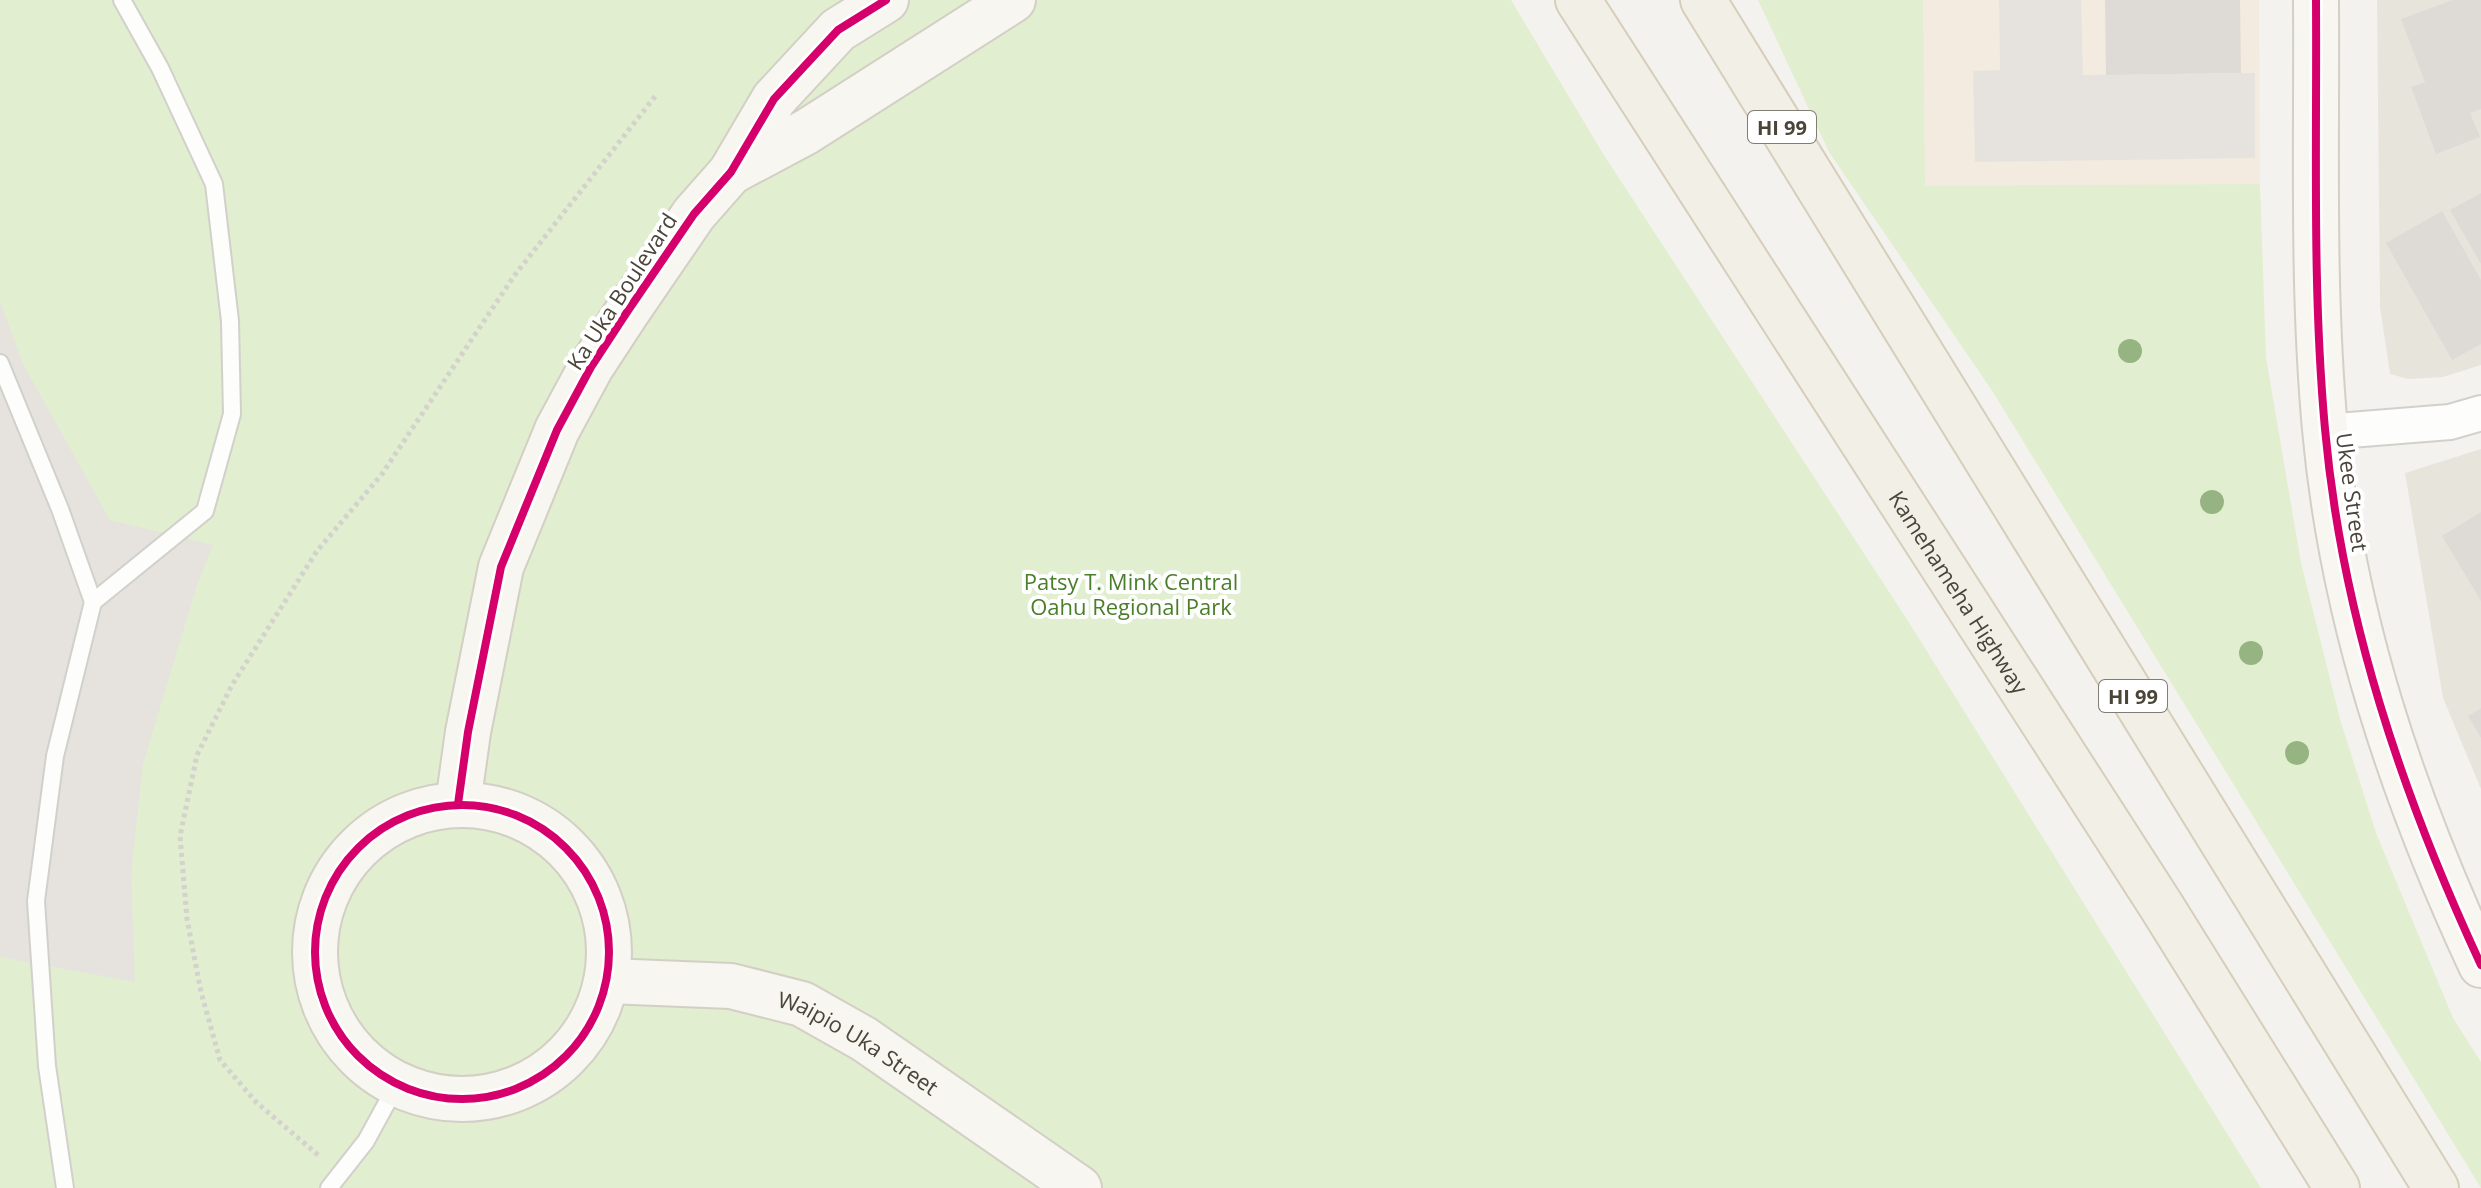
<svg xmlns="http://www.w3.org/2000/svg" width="2481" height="1188" viewBox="0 0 2481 1188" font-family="'Open Sans',sans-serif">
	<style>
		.residential { fill: #e7e4dc }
		.commercial { fill: #f3ebdf }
		.green { fill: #e1eecf }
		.parking { fill: #e6e3df }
		.building { fill: #dedbd6 }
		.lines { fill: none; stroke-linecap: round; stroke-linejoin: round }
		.lane-casing { stroke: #d2d0cb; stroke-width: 20 }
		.street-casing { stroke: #d2d0cb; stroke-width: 38 }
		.secondary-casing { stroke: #d3cfc5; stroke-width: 48 }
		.primary-casing { stroke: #d6cebb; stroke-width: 48 }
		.path { stroke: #d3d2cc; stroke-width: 5; stroke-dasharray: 4 4; stroke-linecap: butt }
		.lane { stroke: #fdfdfc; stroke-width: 16 }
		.street { stroke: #fdfdfc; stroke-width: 34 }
		.secondary { stroke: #f7f6f1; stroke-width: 44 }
		.primary { stroke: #f2efe6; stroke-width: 44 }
		.cycleway-casing { stroke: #fff; stroke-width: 13 }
		.cycleway { stroke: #d6006c; stroke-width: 8 }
		.tree { fill: #96b382 }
		.labels { text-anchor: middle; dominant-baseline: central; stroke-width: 8; stroke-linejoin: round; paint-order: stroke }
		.shield { fill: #fff; stroke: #817c74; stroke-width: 2 }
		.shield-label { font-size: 20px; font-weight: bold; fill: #4b4439 }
		.street-label { font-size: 22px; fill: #4b4439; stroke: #fff }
		.park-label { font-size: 22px; fill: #4a7f2a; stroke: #fff }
	</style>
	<rect width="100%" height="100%" fill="#f4f2ee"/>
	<g class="residential">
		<polygon points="2377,0 2481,0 2481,365 2443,377 2408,379 2390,374 2380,307"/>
		<polygon points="2481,449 2481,789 2443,698 2405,473"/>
	</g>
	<polygon class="commercial" points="1923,0 2259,0 2260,184 1925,187"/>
	<g class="green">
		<polygon points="0,0 1511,0 1602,152 1908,621 2261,1188 0,1188"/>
		<polygon points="1758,0 1923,0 1925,186 2260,184 2266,357 2301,563 2340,719 2376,833 2453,1018 2481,1062 2481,1188 1993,392 1829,152"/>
	</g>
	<g class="parking">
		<polygon points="1999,0 2081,0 2083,75 2255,73 2255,158 1975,162 1973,71 2000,70"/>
		<polygon points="0,301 23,364 110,520 213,545 197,585 143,764 131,873 135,982 0,957"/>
	</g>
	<g class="building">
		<polygon points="2105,0 2240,0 2241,73 2106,75"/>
		<polygon points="2453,0 2481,0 2481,109 2470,113 2480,137 2436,154 2411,87 2425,82 2401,19"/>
		<polygon points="2481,193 2481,264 2450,210"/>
		<polygon points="2442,211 2481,280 2481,344 2452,360 2386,243"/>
		<polygon points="2481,512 2481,601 2442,536"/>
		<polygon points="2481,708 2481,738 2468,716"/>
	</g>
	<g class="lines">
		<defs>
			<g id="lane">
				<polyline points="0,363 60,509 93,602 55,756 36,901 47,1066 65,1188"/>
				<polyline points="93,602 205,511 232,414 230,321 214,184 160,68 122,0"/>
				<polyline points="329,1188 366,1141 396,1086"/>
			</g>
			<polyline id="street" points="2325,432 2450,422 2481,413"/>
			<g id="secondary">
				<path d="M2316,0C2317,142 2312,287 2325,429C2342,617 2402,795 2481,965"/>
				<polyline points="731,172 806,132 1013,0"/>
				<polyline points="458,804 468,732 501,567 557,430 591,367 627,312 694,214 731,172 774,99 838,30 886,0"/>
				<circle cx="462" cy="952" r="147"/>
				<path id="s1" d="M608,981L731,986L802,1004L864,1039L1079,1188"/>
			</g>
			<g id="primary">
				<path id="s2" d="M1578,0L2160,904L2337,1188"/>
				<polyline points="1703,0 2436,1188"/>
			</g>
		</defs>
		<use href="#lane" class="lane-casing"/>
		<use href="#street" class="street-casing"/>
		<use href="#secondary" class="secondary-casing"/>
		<use href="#primary" class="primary-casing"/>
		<polyline class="path" points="318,1155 256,1102 220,1060 201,992 187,919 180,836 197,755 232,685 317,551 382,474 514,276 657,94"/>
		<use href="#lane" class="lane"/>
		<use href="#street" class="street"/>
		<use href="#secondary" class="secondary"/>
		<use href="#primary" class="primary"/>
		<defs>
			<g id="cycleway">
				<path d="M2316,0C2317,142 2312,287 2325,429C2342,617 2402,795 2481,965"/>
				<polyline points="458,804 468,732 501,567 557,430 591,367 627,312 694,214 731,172 774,99 838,30 886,0"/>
				<circle cx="462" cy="952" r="147"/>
			</g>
		</defs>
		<use href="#cycleway" class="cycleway-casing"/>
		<use href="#cycleway" class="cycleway"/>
	</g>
	<g class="tree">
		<circle cx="2130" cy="351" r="12"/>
		<circle cx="2212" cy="502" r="12"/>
		<circle cx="2251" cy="653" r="12"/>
		<circle cx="2297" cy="753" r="12"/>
	</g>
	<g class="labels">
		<g class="shield">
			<rect x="1748" y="111" width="68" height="32" rx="6"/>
			<rect x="2099" y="680" width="68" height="32" rx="6"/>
		</g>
		<g class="shield-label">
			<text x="1782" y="127">HI 99</text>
			<text x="2133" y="696">HI 99</text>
		</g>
		<g class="street-label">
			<text transform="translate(621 291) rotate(-57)">Ka Uka Boulevard</text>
			<text transform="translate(2353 492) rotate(82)">Ukee Street</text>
			<text stroke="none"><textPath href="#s2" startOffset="704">Kamehameha Highway</textPath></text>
			<text stroke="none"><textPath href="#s1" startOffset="264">Waipio Uka Street</textPath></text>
		</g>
		<g class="park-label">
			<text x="1131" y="581">Patsy T. Mink Central<tspan x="1131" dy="25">Oahu Regional Park</tspan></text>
		</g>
	</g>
</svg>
